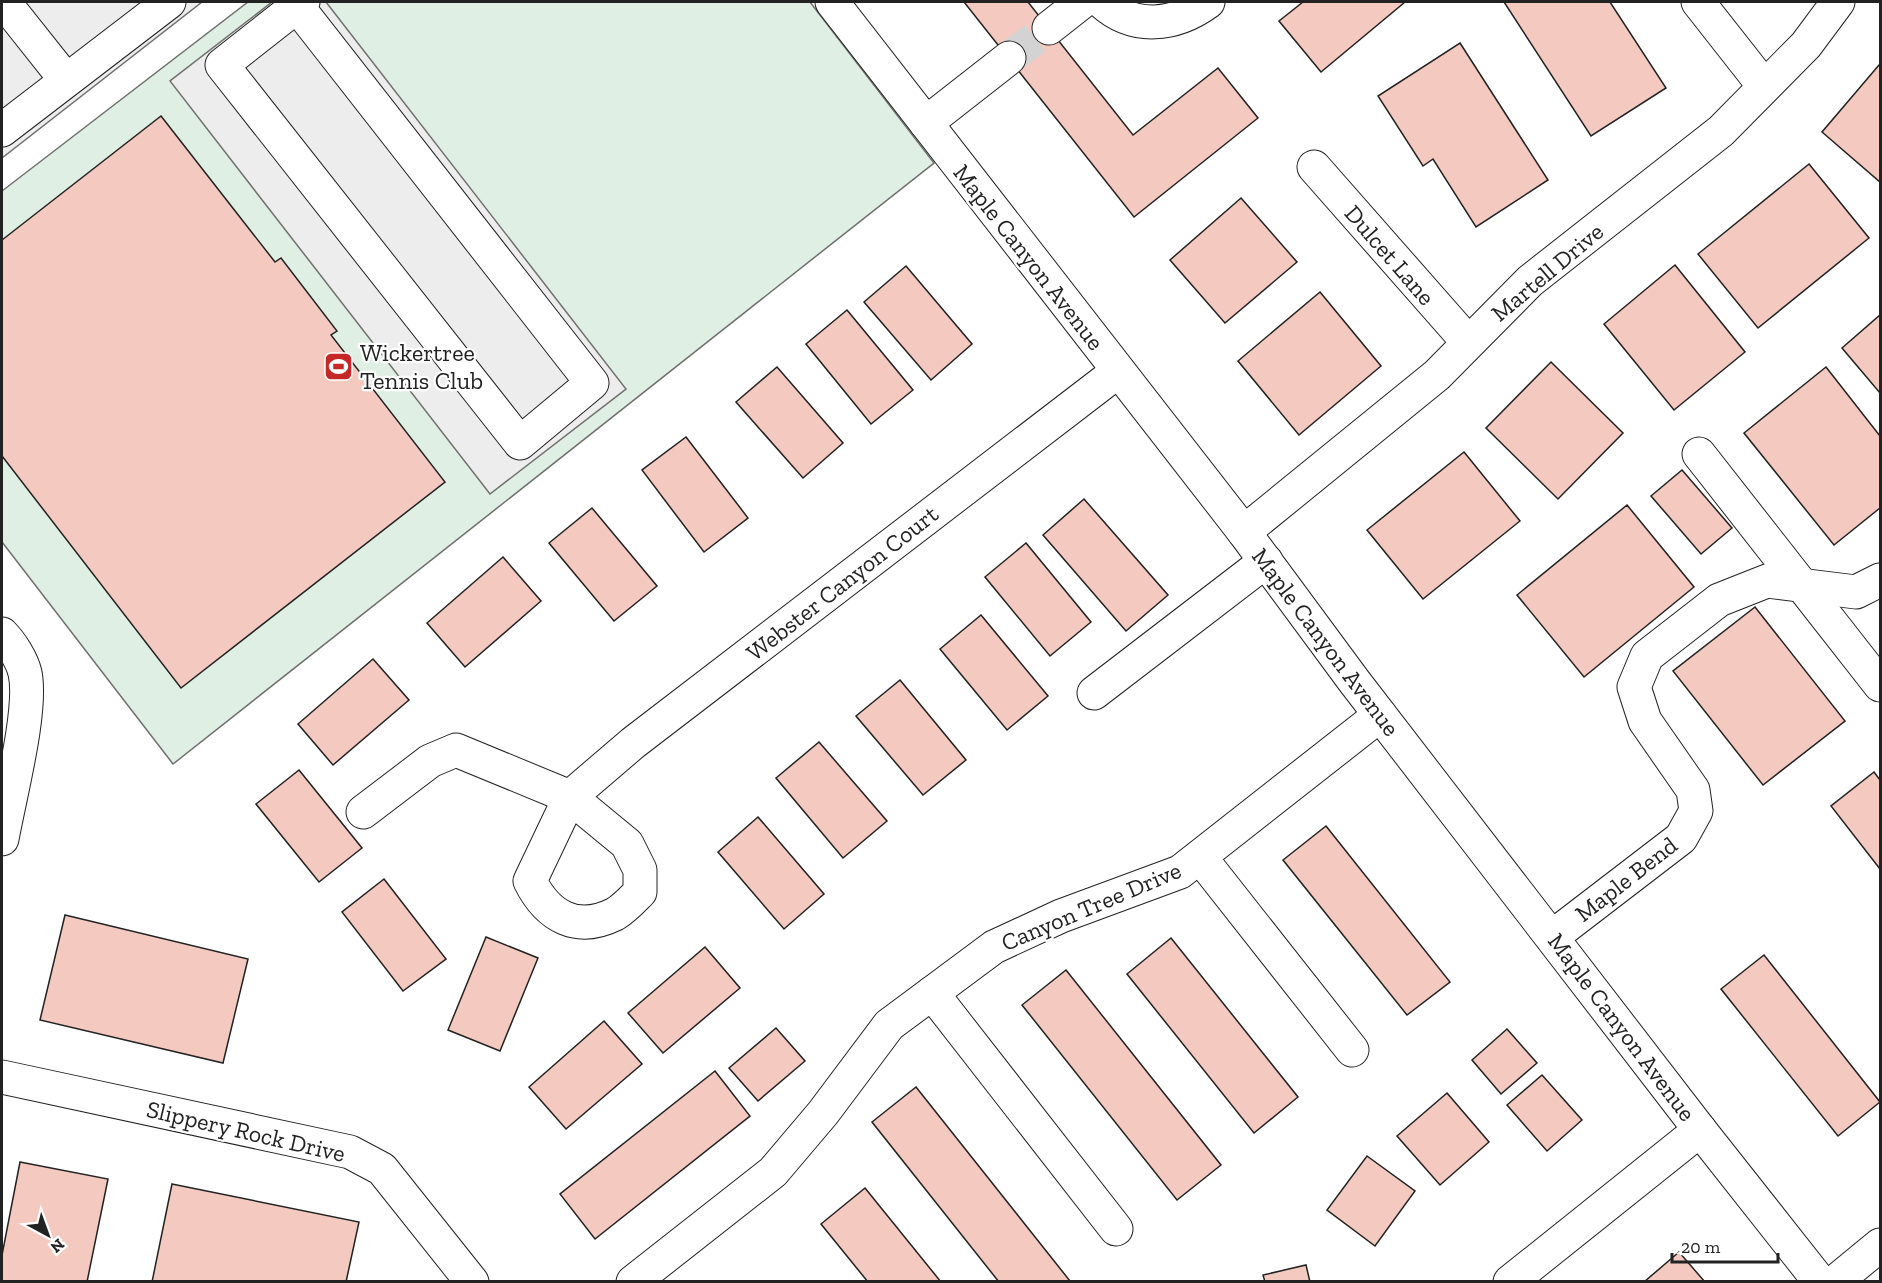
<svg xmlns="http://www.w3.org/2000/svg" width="1882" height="1283" viewBox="0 0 1882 1283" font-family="'Zilla Slab',serif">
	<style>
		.green { fill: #e0efe3; stroke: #6f6f6f; stroke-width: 1.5 }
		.parking { fill: #ededed; stroke: #6f6f6f; stroke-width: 1.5 }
		.building { fill: #f3c9c0; stroke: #222; stroke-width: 1.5 }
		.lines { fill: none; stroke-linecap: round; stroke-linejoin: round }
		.minor-tunnel { stroke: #d3d3d3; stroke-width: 33; stroke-dasharray: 33 16; stroke-linecap: butt }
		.minor-casing { stroke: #222; stroke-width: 35 }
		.minor { stroke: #fff; stroke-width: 33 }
		.labels { text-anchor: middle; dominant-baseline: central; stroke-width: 4.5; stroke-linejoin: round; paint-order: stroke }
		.street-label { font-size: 24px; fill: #222; stroke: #fff }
		.poi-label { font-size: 24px; fill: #222; stroke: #fff; text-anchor: start }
	</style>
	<rect width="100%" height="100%" fill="#fff"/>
	<polygon class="green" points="248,2 810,2 934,163 173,764 2,542 2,191"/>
	<g class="parking">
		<polygon points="2,2 202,2 2,158"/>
		<polygon points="272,2 326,2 626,389 490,494 170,81"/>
	</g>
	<g class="building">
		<polygon points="964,2 1028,2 1133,135 1218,68 1258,118 1134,217"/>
		<polygon points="1303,2 1405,2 1321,72 1279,21"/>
		<polygon points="1504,2 1610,2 1666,88 1591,136"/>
		<polygon points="1460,43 1548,180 1476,227 1433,159 1423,166 1378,96"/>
		<polygon points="1879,65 1880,65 1880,182 1822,132"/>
		<polygon points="161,116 275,262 281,258 337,331 331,335 445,482 181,688 2,456 2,240"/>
		<polygon points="1809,164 1869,238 1758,328 1698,254"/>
		<polygon points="1241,198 1297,262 1225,323 1170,260"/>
		<polygon points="1675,265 1745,352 1674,410 1604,324"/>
		<polygon points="906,266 972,344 931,380 864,302"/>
		<polygon points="1320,292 1381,366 1299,435 1238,361"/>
		<polygon points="847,310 913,390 871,424 806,344"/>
		<polygon points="1880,315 1880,393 1842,348"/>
		<polygon points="1551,362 1623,433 1558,499 1486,428"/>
		<polygon points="777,367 843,443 803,478 736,402"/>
		<polygon points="1826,367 1880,436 1880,508 1834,545 1744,433"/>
		<polygon points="686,437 748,518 704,552 642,470"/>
		<polygon points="1464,452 1520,521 1423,599 1367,530"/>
		<polygon points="1682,470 1732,528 1701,554 1651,496"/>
		<polygon points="1084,499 1168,595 1126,631 1043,535"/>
		<polygon points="1627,505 1694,587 1584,677 1517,595"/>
		<polygon points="592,508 657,586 614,621 549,543"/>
		<polygon points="1026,543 1091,622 1050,656 985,577"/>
		<polygon points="503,557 541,601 465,667 427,623"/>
		<polygon points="1755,607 1845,721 1763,785 1673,671"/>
		<polygon points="981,615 1048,696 1007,730 940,649"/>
		<polygon points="373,659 409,700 333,765 298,724"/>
		<polygon points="900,680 966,760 923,795 856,716"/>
		<polygon points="819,742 887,821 843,858 776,778"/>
		<polygon points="299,770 362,848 319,882 256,804"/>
		<polygon points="1874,772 1880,780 1880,869 1831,806"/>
		<polygon points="758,817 824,894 784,929 718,852"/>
		<polygon points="1326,826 1450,982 1407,1015 1283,860"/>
		<polygon points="384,879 446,959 403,991 342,912"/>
		<polygon points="65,915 248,959 223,1063 40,1020"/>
		<polygon points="486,937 538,958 500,1051 448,1030"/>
		<polygon points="1171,938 1298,1097 1254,1133 1127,974"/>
		<polygon points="705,947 740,988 663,1053 628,1013"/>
		<polygon points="1764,955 1880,1102 1838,1136 1721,989"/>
		<polygon points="1066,970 1221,1165 1177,1200 1022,1005"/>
		<polygon points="604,1021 642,1064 566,1129 529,1087"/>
		<polygon points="776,1028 805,1061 758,1101 729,1068"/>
		<polygon points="1507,1029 1537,1063 1501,1094 1472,1060"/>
		<polygon points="715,1071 750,1116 595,1239 560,1194"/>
		<polygon points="1542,1075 1582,1120 1547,1151 1507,1105"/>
		<polygon points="916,1087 1070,1281 1070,1282 999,1282 872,1122"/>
		<polygon points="1447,1093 1489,1142 1440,1185 1397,1136"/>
		<polygon points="1367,1156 1415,1191 1375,1246 1327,1210"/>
		<polygon points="20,1162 108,1179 87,1282 2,1282 2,1255"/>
		<polygon points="172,1184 359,1222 346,1282 152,1282"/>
		<polygon points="865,1188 941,1282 868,1282 821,1224"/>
		<polygon points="1679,1252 1705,1282 1644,1282"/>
		<polygon points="1306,1265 1310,1282 1265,1282 1263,1275"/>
	</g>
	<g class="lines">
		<polyline class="minor-tunnel" points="1009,58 1049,28"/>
		<defs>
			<g id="minor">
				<polyline points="4,2 66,80"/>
				<polyline points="832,2 1244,532 1354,681 1700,1130 1820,1282"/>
				<path d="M1102,2C1134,31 1175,26 1208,2"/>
				<polyline points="1698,2 1764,86"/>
				<polyline points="297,6 592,383 520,443 222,65 297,6 303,2"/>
				<polyline points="1049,28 1082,2"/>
				<polyline points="926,123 1009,58"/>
				<polyline points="2,130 169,2"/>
				<polyline points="1314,167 1468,342"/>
				<polyline points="1699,454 1880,685"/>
				<polyline points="1244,532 1437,375 1530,281 1721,131 1806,45 1838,2"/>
				<path d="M2,634C11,643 22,660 25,673C33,710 9,799 2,839"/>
				<polyline points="1094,693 1266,561"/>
				<path d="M363,812L430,761L456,750L570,797L627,844L640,870V892C633,899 624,909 615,914C577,933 548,917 530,881L570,797L633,743L1117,372"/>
				<polyline points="1200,857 1352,1050"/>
				<polyline points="1552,937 1681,838 1696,811 1693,790 1645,721 1634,687 1647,656 1719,600 1767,581 1856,592 1880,580"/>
				<polyline points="932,993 1116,1229"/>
				<polyline points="2,1077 350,1152 382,1169 472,1282"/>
				<polyline points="633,1282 773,1172 823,1113 889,1025 994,947 1061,916 1180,872 1380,715"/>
				<polyline points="1510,1282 1700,1130"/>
				<polyline points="1835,1282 1880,1245"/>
			</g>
		</defs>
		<use href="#minor" class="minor-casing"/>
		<use href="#minor" class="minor"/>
	</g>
	<defs>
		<symbol id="stadium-square" viewBox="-11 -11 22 22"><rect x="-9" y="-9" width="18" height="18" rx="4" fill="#c62828" stroke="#fff"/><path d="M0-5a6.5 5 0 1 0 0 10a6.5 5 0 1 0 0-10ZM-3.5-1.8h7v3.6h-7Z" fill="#fff"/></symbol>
	</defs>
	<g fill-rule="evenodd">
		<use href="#stadium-square" x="322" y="350" width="33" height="33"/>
	</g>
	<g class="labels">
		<g class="street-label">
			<text transform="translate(1390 255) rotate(49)">Dulcet Lane</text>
			<text transform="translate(1029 257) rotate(52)">Maple Canyon Avenue</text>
			<text transform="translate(1547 272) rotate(-40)">Martell Drive</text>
			<text transform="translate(842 583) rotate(-38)">Webster Canyon Court</text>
			<text transform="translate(1326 642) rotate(53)">Maple Canyon Avenue</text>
			<text transform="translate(1626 879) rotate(-38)">Maple Bend</text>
			<text transform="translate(1091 906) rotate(-23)">Canyon Tree Drive</text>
			<text transform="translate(1622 1027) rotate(53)">Maple Canyon Avenue</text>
			<text transform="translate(246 1131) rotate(13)">Slippery Rock Drive</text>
		</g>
		<g class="poi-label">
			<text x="360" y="352">Wickertree<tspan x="360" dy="28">Tennis Club</tspan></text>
		</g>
	</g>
	<rect width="1882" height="1283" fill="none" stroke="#222222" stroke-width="6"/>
	<g transform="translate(48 1235) rotate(139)" stroke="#ffffff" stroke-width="4.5" paint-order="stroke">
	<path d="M0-4.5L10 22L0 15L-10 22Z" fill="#222222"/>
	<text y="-9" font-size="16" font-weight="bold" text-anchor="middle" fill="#222222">N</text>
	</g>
	<path d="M1672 1253v9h106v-9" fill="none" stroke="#222222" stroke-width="3"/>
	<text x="1681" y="1253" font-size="18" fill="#222222" stroke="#ffffff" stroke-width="4.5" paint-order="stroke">20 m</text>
</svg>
